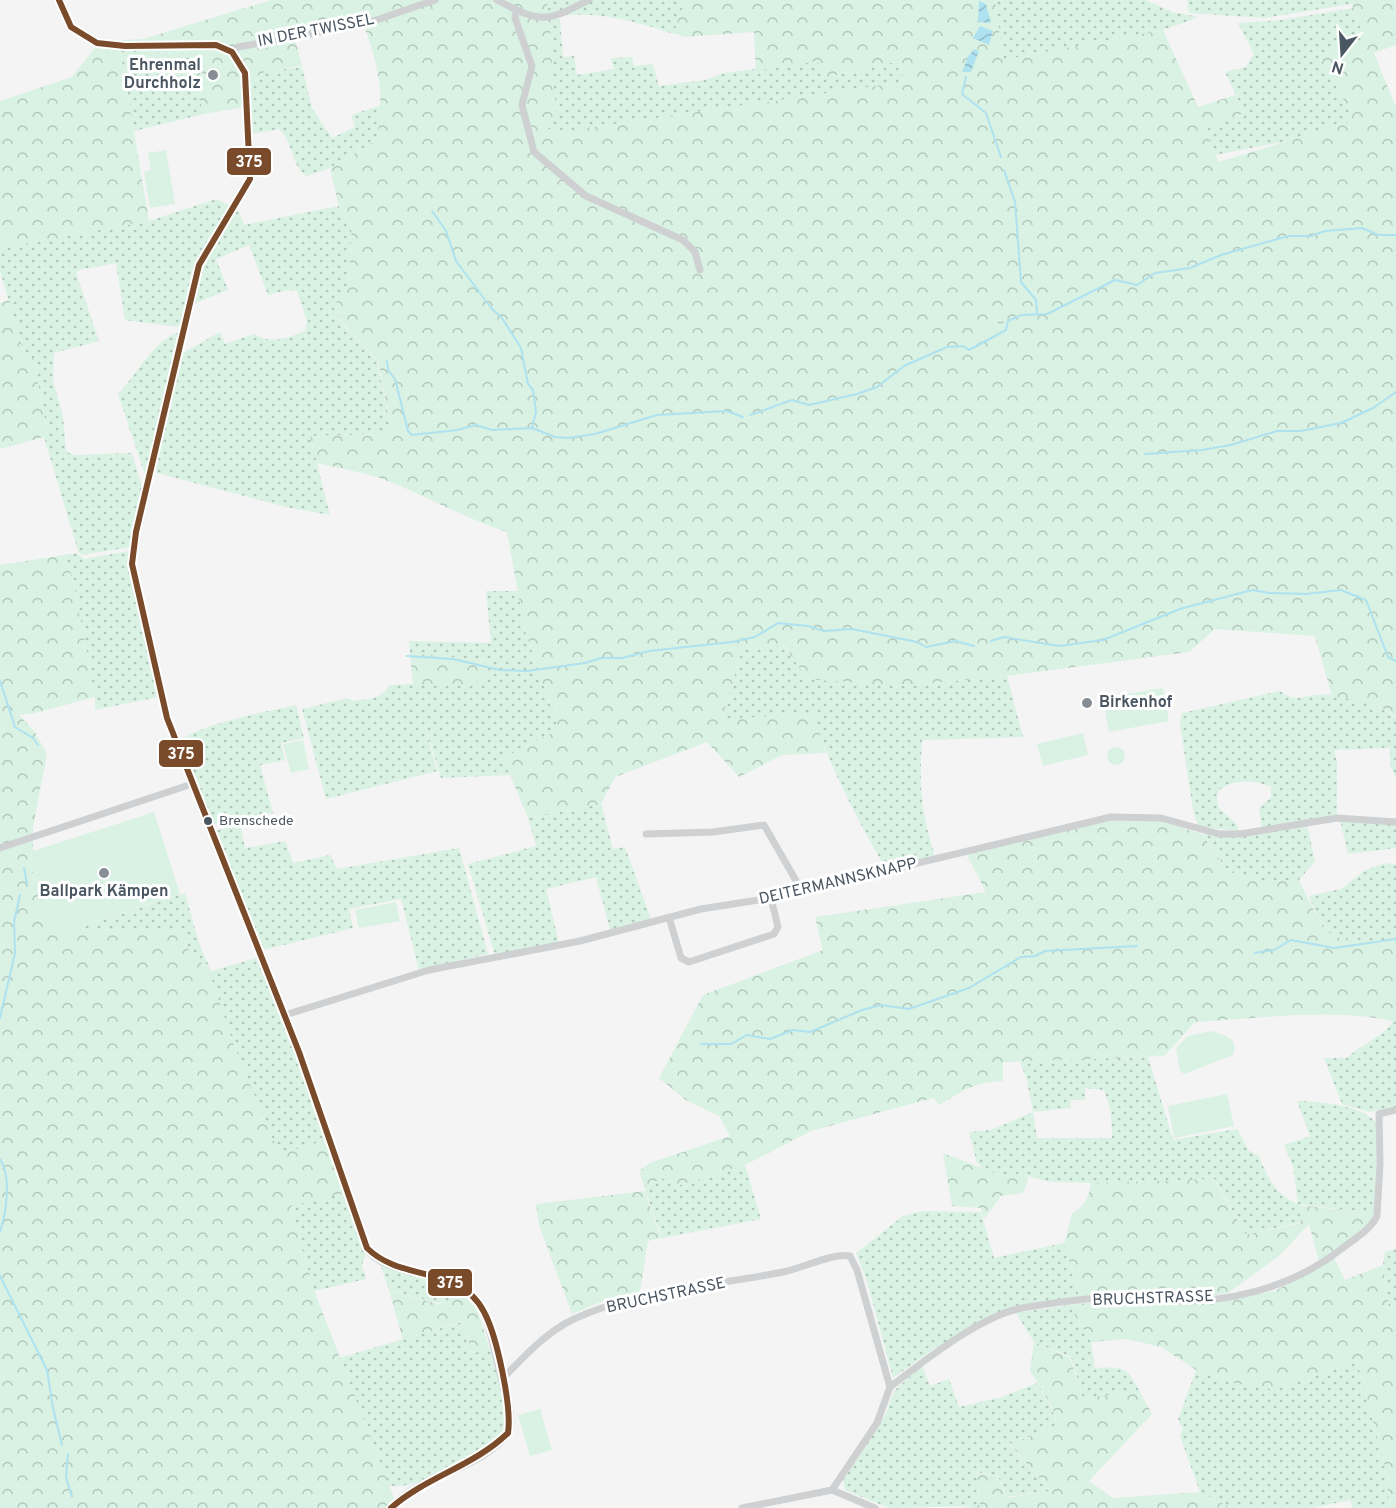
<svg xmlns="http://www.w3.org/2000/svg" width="1396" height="1508" viewBox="0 0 1396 1508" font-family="Overpass,sans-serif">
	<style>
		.grass { fill: url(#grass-dots); fill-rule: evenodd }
		.forest { fill: url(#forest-crowns) }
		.wetland { fill: url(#wetland-marsh) }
		.pitch { fill: #d9f2e3 }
		.water { fill: url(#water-waves) }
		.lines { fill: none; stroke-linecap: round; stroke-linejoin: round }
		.stream { stroke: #aee2f0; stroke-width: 2 }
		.street { stroke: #ced0d2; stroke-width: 7 }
		.secondary { stroke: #ced0d4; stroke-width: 9 }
		.bus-1-casing { stroke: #fff; stroke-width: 10 }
		.bus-1 { stroke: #7a4b2a; stroke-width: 6 }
		.poi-dot { fill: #868d94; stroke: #fff; stroke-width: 2 }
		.bus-dot { fill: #4a5661; stroke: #fff; stroke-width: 2 }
		.labels { text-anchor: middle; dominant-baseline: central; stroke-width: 6; stroke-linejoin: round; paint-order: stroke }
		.bus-label { font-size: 14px; fill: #4a5661; stroke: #fff; text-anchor: start }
		.street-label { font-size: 16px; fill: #4a5661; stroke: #fff }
		.poi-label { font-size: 16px; font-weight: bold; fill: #4a5661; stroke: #fff; text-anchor: end }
		.line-badge { stroke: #fff; stroke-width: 2 }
		.badge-label { font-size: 16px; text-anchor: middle; font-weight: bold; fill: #fff }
	</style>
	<defs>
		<pattern id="grass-dots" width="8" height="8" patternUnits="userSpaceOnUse" patternTransform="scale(1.5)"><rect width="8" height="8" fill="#d9f2e3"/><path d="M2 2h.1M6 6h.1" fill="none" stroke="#b2c7bb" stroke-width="1.8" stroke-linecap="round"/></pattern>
		<pattern id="forest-crowns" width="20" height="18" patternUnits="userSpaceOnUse" patternTransform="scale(1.5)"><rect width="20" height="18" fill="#d9f2e3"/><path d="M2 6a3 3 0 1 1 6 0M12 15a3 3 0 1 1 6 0" fill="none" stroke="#b2c7bb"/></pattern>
		<pattern id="wetland-marsh" width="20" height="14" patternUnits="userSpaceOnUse" patternTransform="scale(1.5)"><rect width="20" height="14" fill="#d9f2e3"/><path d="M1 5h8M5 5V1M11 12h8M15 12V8" fill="none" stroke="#b2c7bb"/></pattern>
		<pattern id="water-waves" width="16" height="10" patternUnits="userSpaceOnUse" patternTransform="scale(1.5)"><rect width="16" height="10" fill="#aee2f0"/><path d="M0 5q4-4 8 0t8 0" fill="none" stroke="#90bac6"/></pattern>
	</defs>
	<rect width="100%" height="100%" fill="#f4f4f4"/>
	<g class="grass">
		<polygon points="547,0 585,0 547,17"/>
		<path d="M593,0H687L680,13L674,34C638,22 603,12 565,15Z"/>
		<polygon points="995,0 1145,0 1173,12 1199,17 1163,30 1003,60"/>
		<polygon points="1187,0 1350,0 1352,4 1264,18 1189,13"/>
		<polygon points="1353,8 1366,39 1319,56 1355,120 1302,138 1215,155 1204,130 1244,113 1225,72 1246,67 1254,54 1238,23 1281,20"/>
		<polygon points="547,19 560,19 563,57 574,56 577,75 614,69 611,58 632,57 634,66 653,64 659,86 705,80 724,73 818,61 823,78 900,61 904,82 560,132 548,129 556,113"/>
		<path d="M141,48V55C177,68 194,75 204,114L134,131L120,49Z"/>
		<path d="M302,67L312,108L332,138L355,127L351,115L382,105L377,140L330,168L306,176C291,165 293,141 279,129L252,134L248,81L266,71Z"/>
		<polygon points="216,199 229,205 197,261 182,324 179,327 125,320 116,263 79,270 76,273 99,341 54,353 53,381 63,416 66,452 75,455 132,453 143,490 130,547 82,555 78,551 44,437 48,435 33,358 25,357 0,271 0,248 149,221"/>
		<path d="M339,206L341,215L352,224L348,289L333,306L345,327L377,360L392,434L310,436L330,515L286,507L157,473L156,464L183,353L220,332L225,344L254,334C272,345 287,338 305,331L307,321L297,291L288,290L268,295L249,245L216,259L228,290L193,304L206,254L238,209L244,225Z"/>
		<path d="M181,332L145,475L118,394C135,377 156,336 181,332Z"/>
		<polygon points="129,551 158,697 95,710 95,697 73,579 64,555 76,553 84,559"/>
		<path d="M486,591H519L525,631L559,729L503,758L510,775L441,778L424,722L437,771L326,799L302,709L348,698L352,701C368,699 380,700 390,685L413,684L484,660L410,653L409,641L491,643Z"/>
		<path d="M783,645L808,679L900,686L1007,676L1023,737L922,740C919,789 921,809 935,857L886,869C857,819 831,770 813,715L722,720L742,649Z"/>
		<path d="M1280,691C1293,702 1300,697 1315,695C1340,692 1378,702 1396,718V778L1390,765V748L1334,750L1337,762V816L1262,828L1259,808L1271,797V787C1254,779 1232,779 1218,791C1212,817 1235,812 1239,831L1199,827L1194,815L1180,725L1182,713Z"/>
		<path d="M296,705L304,738L281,743L285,760L260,765L273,813L212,825L178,742C197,725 268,711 296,705Z"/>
		<polygon points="601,804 613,849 625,847 651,919 610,930 596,877 546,889 559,943 495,955 468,864 536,846 528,818"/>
		<polygon points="1340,820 1396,825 1396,848 1348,854"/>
		<polygon points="240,824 245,848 285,841 293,863 330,855 337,869 459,848 488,954 419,970 401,899 349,909 353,928 263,950 214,831"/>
		<polygon points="1307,825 1315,861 1299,880 1264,881 1226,869 1203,834 1232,837"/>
		<polygon points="1386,863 1396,865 1396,944 1332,937 1315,912 1309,896 1341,889 1365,870"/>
		<polygon points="185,893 199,943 211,971 257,958 265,971 327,1140 279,1155 234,1046 212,980 190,953 181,932 76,928"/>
		<path d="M1393,1021L1396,1022V1108L1369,1112L1342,1104L1324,1058H1347C1359,1046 1388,1033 1393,1021Z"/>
		<path d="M1148,1057L1173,1140L1237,1129L1249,1151L1259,1156C1268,1179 1275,1194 1298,1204L1293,1167L1284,1145L1310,1136L1297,1101C1318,1101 1364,1105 1377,1124L1375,1214L1299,1204L1301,1222L1246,1235L1215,1179L1098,1183L1050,1182L1020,1174L1002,1176L985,1170L977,1163L969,1132L991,1130L1033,1112L1027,1081L1020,1061ZM1085,1088L1104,1090L1111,1111L1112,1138H1037L1033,1112L1070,1108L1071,1100H1085Z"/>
		<polygon points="745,1165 761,1219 662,1238 644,1186 670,1176 677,1186"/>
		<polygon points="345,1193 366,1252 362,1265 366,1279 314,1291 291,1206"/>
		<polygon points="922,1211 981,1212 994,1258 1064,1243 1080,1299 1019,1306 935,1348 893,1378 867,1281 856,1253 903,1216"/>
		<polygon points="1396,1249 1396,1308 1389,1309 1383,1265 1385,1252"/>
		<polygon points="380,1264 450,1284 450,1302 438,1303 389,1290"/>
		<path d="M1069,1305L1091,1342L1095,1368C1123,1367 1127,1366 1140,1392L1083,1398L1071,1357L1034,1342L1016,1313Z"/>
		<path d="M462,1322L472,1353L490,1350C496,1369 512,1413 503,1431C500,1437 494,1445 489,1449C472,1461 404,1495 387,1484L339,1358Z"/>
		<polygon points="1357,1361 1385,1466 1390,1508 1352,1508 1350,1500 1312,1508 1231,1508 1200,1492 1180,1436 1183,1428 1178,1420 1196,1370 1235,1383 1271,1389"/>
		<polygon points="922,1365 930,1386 949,1379 959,1407 1002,1397 1037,1383 1051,1407 1058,1426 1009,1444 1051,1491 1007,1497 998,1476 977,1472 980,1506 889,1508 845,1490 843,1480 886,1414 894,1391"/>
	</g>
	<g class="forest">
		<path d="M271,0H547L556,113L548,129L560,132L904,82L900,61L823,78L818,61L756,71L754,32L684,37L674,33L680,13L687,0H995L1003,60L1163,30L1198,107L1235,95L1244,113L1204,130L1219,162L1355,120L1319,56L1366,39L1350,0H1396V45L1374,53L1396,107V717C1378,702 1354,700 1332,696L1315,636L1215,629L1189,652L1007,676L900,686L807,679L784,645L742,649L722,719L813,714L826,753L782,755L739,777L707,742L615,777L601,804L528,818L503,758L559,729L525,631L507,532C467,519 432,499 393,483C369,473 342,469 317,463L310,436L392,434L378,360L346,327L333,306L348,289L352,224L341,215L330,168L377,140C384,93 380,68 363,23L294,35L302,66L266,71L243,84L245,107L204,114C194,75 177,67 141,55V43L105,41L143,39Z"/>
		<polygon points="95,48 120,49 149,221 0,248 0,101 72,77"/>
		<polygon points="9,300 25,357 33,358 48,436 0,449 0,303"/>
		<polygon points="64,555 73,579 95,697 35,713 19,715 35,732 47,754 33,827 33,851 27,853 54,935 76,928 181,932 190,953 199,959 212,980 234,1046 279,1154 327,1140 345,1193 291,1206 314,1290 394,1498 388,1508 0,1508 0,565"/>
		<polygon points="410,653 484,660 485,677 472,685 413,684"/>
		<path d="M1111,820L1161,821L1202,834L1226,869L1264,881L1299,880L1315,913L1332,937L1396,944V1022C1335,1007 1258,1019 1195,1022L1164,1056L1003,1062V1081C977,1082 962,1090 940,1105L933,1098L811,1131L745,1165L676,1186L670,1176L644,1186L639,1171L650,1163L730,1136L719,1116L686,1100L659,1078L703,995L823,950L815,917L986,892L967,855Z"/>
		<polygon points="943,1153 1002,1176 1020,1174 1029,1177 1023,1193 1001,1196 984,1219 981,1208 952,1206"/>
		<path d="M1214,1179L1246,1235L1301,1223L1299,1205L1375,1214L1369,1225L1319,1261L1309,1224L1280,1255L1228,1293L1196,1298L1116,1295L1080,1299L1064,1243L1072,1214C1085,1205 1089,1198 1091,1183Z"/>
		<polygon points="645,1191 661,1238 648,1241 640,1292 603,1301 572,1314 539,1225 536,1204"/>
		<polygon points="1334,1258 1345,1280 1383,1265 1389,1309 1396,1308 1396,1508 1390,1508 1385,1466 1357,1361 1271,1389 1235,1383 1196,1370 1161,1347 1127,1339 1091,1342 1069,1305 1124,1299 1229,1298 1275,1291"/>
		<polygon points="450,1284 477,1308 490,1350 472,1353 462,1321 403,1340 389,1290 438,1304 450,1302"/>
		<polygon points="1034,1342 1070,1358 1083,1398 1140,1392 1152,1414 1089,1481 1113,1498 1200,1492 1231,1508 961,1508 980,1505 977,1473 997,1476 1007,1498 1051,1491 1010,1444 1058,1426 1052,1407 1030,1371"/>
	</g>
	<polygon class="wetland" points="1002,318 1005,321 1006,330 992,340 979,344"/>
	<g class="pitch">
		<polygon points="166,150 175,204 150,208 144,172 151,170 148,153"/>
		<polygon points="1163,688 1169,721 1109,732 1103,698"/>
		<polygon points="1083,733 1088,755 1043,766 1037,744"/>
		<polygon points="303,740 309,769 291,773 283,744"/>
		<circle cx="1116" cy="756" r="9"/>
		<polygon points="154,812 180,894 54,935 27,853"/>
		<polygon points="396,902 400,921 359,928 355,910"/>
		<path d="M1211,1031C1224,1035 1240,1038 1233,1055L1184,1074L1180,1071L1176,1048L1188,1036Z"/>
		<polygon points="1227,1094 1234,1126 1174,1138 1168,1106"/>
		<polygon points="540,1409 552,1450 530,1456 518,1415"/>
	</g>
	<g class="water">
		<polygon points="979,1 986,4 991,23 978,22"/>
		<polygon points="980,26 993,31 989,45 973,38"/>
		<polygon points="974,49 979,51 971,72 962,72 968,57"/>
	</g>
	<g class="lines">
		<g class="stream">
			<polyline points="966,77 962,94 986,113 1001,157"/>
			<polyline points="1004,170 1015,202 1021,282 1036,300 1037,313"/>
			<polyline points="432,211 446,231 456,261 492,309 502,318 521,348 528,384 533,390 536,412 532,428"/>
			<polyline points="387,361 388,370 395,379 408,431 412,435 457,430 476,425 492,430 532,428 555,437 568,438 595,434 657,415 727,411 743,417"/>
			<polyline points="750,415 792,400 809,405 857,394 877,387 904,366 947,347 963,346 969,350 1006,330 1008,321 1021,315 1047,314 1115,280 1137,285 1155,273 1190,268 1221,255 1288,236 1311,236 1325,231 1362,228 1378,235 1396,235"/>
			<polyline points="1145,454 1202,450 1231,445 1277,431 1301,431 1341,423 1373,408 1396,392"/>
			<polyline points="991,641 1004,637 1059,646 1103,640 1180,609 1252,590 1269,593 1306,594 1341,590 1366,600 1388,657 1396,661"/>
			<polyline points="407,656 453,659 500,670 527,671 585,663 601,658 622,658 649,651 732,642 755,637 778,623 808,626 824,631 852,629 917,642 926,647 956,641 974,646"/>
			<polyline points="0,681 15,727 33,738 38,745"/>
			<polyline points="24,868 27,884"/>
			<polyline points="1255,953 1274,950 1291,940 1334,948 1396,939"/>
			<polyline points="0,1018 15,953 14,922 20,895"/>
			<polyline points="701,1044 731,1044 747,1035 770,1039 793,1030 810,1032 862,1010 881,1005 909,1009 969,988 1021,957 1035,956 1045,951 1137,946"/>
			<path d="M0,1159C12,1177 6,1213 0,1232"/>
			<polyline points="0,1276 47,1370 53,1408 62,1445"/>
			<polyline points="68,1454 66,1477 72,1497"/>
		</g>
		<g class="street">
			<path d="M497,0C542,24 546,22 589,0"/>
			<polyline points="516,10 515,18 532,66 522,105 534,152 586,196 683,240 695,252 700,270"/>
			<polyline points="232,52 238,47 362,25 435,0"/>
			<polyline points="646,834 713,832 764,825 802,891"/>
			<polyline points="0,848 192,784"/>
			<polyline points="669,917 681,958 689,962 774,934 778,927 771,898"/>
			<polyline points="285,1015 429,970 580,941 701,909 771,898 1111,817 1161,818 1219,834 1240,834 1337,818 1396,822"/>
			<path d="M502,1379C523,1358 545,1333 572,1320C632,1291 718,1285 783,1272C800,1269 835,1252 850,1256L857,1270L890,1387L877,1423L832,1490"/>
			<path d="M890,1387C924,1361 980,1316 1022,1308C1052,1303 1086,1298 1117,1297C1142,1296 1168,1302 1194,1301C1250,1298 1300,1282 1344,1247C1356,1238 1371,1229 1377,1216L1380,1164L1379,1114L1396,1110"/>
			<polyline points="742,1508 832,1490 875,1508"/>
		</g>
		<path class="secondary" d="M59,0L71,27L97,43L125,46L216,45L232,52L245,73L250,179L199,265L136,532L132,564L167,718L299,1052L367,1248C390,1282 459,1261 484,1312C491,1327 494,1345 498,1361C503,1383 513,1410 508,1433C477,1470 424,1473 391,1508"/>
		<defs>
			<path id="bus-1" d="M59,0L71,27L97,43L125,46L216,45L232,52L245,73L250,179L199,265L136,532L132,564L167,718L299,1052L367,1248C391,1272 425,1270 455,1284C467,1289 478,1300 484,1312C497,1336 512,1407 508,1433C474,1466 426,1477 391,1508"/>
		</defs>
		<use href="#bus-1" class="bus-1-casing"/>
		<use href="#bus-1" class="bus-1"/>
	</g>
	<g class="poi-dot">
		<circle cx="213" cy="75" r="6"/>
		<circle cx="1087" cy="703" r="6"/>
		<circle cx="104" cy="873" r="6"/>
	</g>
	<circle class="bus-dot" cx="208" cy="821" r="5"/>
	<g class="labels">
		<g class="bus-label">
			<text x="219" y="821">Brenschede</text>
		</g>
		<g class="street-label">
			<text transform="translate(316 31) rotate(-11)">IN DER TWISSEL</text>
			<text transform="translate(838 882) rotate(-13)">DEITERMANNSKNAPP</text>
			<text transform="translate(666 1296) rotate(-12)">BRUCHSTRASSE</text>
			<text transform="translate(1153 1299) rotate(-2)">BRUCHSTRASSE</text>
		</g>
		<g class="poi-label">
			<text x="201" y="66">Ehrenmal<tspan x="201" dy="18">Durchholz</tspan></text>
			<text x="1099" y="703" text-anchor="start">Birkenhof</text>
			<text x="104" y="892" text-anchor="middle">Ballpark Kämpen</text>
		</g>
	</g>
	<g class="line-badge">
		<rect x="226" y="147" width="46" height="29" rx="6" fill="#7a4b2a"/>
		<rect x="158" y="739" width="46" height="29" rx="6" fill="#7a4b2a"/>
		<rect x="427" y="1268" width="46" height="29" rx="6" fill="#7a4b2a"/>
	</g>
	<g class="badge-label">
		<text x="249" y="167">375</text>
		<text x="181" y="759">375</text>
		<text x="450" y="1288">375</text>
	</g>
	<g transform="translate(1342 54) rotate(197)" stroke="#ffffff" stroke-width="4.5" paint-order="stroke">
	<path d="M0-4.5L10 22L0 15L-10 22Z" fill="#4a5661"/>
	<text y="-9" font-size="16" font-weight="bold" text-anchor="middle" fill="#4a5661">N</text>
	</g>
</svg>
